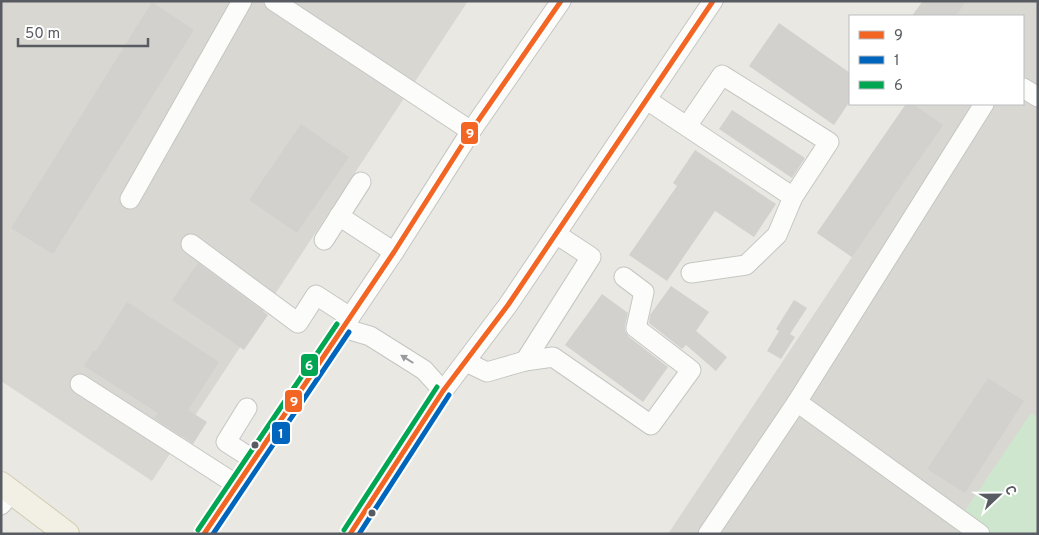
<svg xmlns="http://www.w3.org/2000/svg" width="1039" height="535" viewBox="0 0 1039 535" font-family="Overpass,sans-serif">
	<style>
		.industrial { fill: #d9d7d2 }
		.green { fill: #cfe6ce }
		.building { fill: #d2d1cd }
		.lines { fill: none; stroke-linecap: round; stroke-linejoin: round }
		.minor-casing { stroke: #c5c6c4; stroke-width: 21 }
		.major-casing { stroke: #d2ccaf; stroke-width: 26 }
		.minor { stroke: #fcfcfb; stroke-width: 19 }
		.major { stroke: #f2f0e5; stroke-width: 24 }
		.bus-1-casing { stroke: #fff; stroke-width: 9 }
		.bus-2-casing { stroke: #fff; stroke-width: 9 }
		.bus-3-casing { stroke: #fff; stroke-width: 9 }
		.bus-1 { stroke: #f26522; stroke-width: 5 }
		.bus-2 { stroke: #0065bd; stroke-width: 5 }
		.bus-3 { stroke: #00a651; stroke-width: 5 }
		.oneway { fill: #9a9b9f }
		.bus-dot { fill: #585b61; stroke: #fff; stroke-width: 2 }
		.line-badge { stroke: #fff; stroke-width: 2 }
		.badge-label { font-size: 14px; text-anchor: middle; font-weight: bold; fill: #fff }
	</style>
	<rect width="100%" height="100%" fill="#e9e8e2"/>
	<g class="industrial">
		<polygon points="1,1 468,1 152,481 1,381"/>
		<polygon points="923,1 1038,1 1038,534 668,534 852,257 817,233 906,104 1023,104 1023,16 912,16"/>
	</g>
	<polygon class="green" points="1031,413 1038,418 1038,534 959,534 954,527"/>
	<g class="building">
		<polygon points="923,1 966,1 956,16 912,16"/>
		<polygon points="152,2 194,30 53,254 11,228"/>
		<polygon points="779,23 850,73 850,101 834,125 749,66"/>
		<polygon points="906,104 913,104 943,125 852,257 817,233"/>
		<polygon points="732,110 805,158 792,178 719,129"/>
		<polygon points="301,124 349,157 297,233 249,200"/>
		<polygon points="695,150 776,204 754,237 715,211 667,281 629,255 677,186 673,183"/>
		<polygon points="198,263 268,315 244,350 172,300"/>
		<polygon points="671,286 709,312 696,331 727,357 716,371 686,345 682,349 649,323 650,315"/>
		<polygon points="602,294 628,313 625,326 625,331 629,337 668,367 643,402 565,345"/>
		<polygon points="794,300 807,308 790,334 795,337 781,359 767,351 779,331 776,329"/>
		<polygon points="127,302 219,362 188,410 207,422 193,444 154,418 158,413 84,366 94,350 96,351"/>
		<polygon points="988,378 1024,401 965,493 927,469"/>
	</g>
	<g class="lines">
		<defs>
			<g id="minor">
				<polyline points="274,1 471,131"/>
				<polyline points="1023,88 1038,97"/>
				<polyline points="647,100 793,197"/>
				<polyline points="687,126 722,75 829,142 793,197 777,235 746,265 691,273"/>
				<polyline points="130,199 242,1"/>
				<polyline points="339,216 394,252"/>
				<polyline points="324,240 361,182"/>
				<polyline points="191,244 298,323 316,295 350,317"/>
				<polyline points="343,328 370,336 424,370 443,391"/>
				<polyline points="525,361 591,257 556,234"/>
				<polyline points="466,362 487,372 525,361 553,357 651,425 691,370 636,328 644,292 624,277"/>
				<polyline points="80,384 237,485"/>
				<polyline points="797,402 980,534"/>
				<polyline points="247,408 226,442 254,460"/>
				<polyline points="1,505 12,491"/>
				<polyline points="204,534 394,252 471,131 561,1"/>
				<polyline points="350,534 443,391 508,305 713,1"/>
				<polyline points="708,534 797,402 984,104"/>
			</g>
			<polyline id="major" points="1,484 67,534"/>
		</defs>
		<use href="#minor" class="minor-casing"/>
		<use href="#major" class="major-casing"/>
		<use href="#minor" class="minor"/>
		<use href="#major" class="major"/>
		<defs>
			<g id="bus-1">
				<polyline points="204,534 394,252 471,131 561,1"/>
				<polyline points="350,534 443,391 508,305 713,1"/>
			</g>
			<g id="bus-2">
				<polyline points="213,534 349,332"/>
				<polyline points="359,534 449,395"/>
			</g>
			<g id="bus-3">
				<polyline points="198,530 337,324"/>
				<polyline points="344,530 437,387"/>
			</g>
		</defs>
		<use href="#bus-1" class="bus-1-casing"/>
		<use href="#bus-2" class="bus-2-casing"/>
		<use href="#bus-3" class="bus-3-casing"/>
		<use href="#bus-1" class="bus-1"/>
		<use href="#bus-2" class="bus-2"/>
		<use href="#bus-3" class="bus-3"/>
	</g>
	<defs><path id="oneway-solid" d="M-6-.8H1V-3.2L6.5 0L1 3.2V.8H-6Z" transform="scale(1.25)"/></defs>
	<use class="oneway" href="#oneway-solid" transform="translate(407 359) rotate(-148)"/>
	<g class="bus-dot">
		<circle cx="255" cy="445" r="4.5"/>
		<circle cx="372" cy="513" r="4.5"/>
	</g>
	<g class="line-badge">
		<rect x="460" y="121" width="19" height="24" rx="5" fill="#f26522"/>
		<rect x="300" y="353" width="19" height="24" rx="5" fill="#00a651"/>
		<rect x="284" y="389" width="19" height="24" rx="5" fill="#f26522"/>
		<rect x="271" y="421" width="20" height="24" rx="5" fill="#0065bd"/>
	</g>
	<g class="badge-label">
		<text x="470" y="138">9</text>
		<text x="309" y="370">6</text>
		<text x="294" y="406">9</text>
		<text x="281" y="438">1</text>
	</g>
	<rect width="1039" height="535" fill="none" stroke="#585b61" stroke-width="5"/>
	<rect x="849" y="15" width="175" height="90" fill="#ffffff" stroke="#bcbdc0"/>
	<rect x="859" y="31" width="25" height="8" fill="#f26522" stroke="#bcbdc0"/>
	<text x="894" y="40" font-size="15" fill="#585b61">9</text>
	<rect x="859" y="56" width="25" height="8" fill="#0065bd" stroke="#bcbdc0"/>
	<text x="894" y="65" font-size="15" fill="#585b61">1</text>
	<rect x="859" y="81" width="25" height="8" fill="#00a651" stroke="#bcbdc0"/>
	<text x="894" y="90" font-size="15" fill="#585b61">6</text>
	<g transform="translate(999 495) rotate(68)" stroke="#ffffff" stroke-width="4" paint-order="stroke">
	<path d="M0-4L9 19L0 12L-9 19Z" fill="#585b61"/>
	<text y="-8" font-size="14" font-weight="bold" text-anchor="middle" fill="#585b61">С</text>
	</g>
	<path d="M18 38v8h130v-8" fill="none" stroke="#585b61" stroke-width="2.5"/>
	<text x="25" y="38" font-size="15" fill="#585b61" stroke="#ffffff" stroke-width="4" paint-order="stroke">50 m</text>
</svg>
